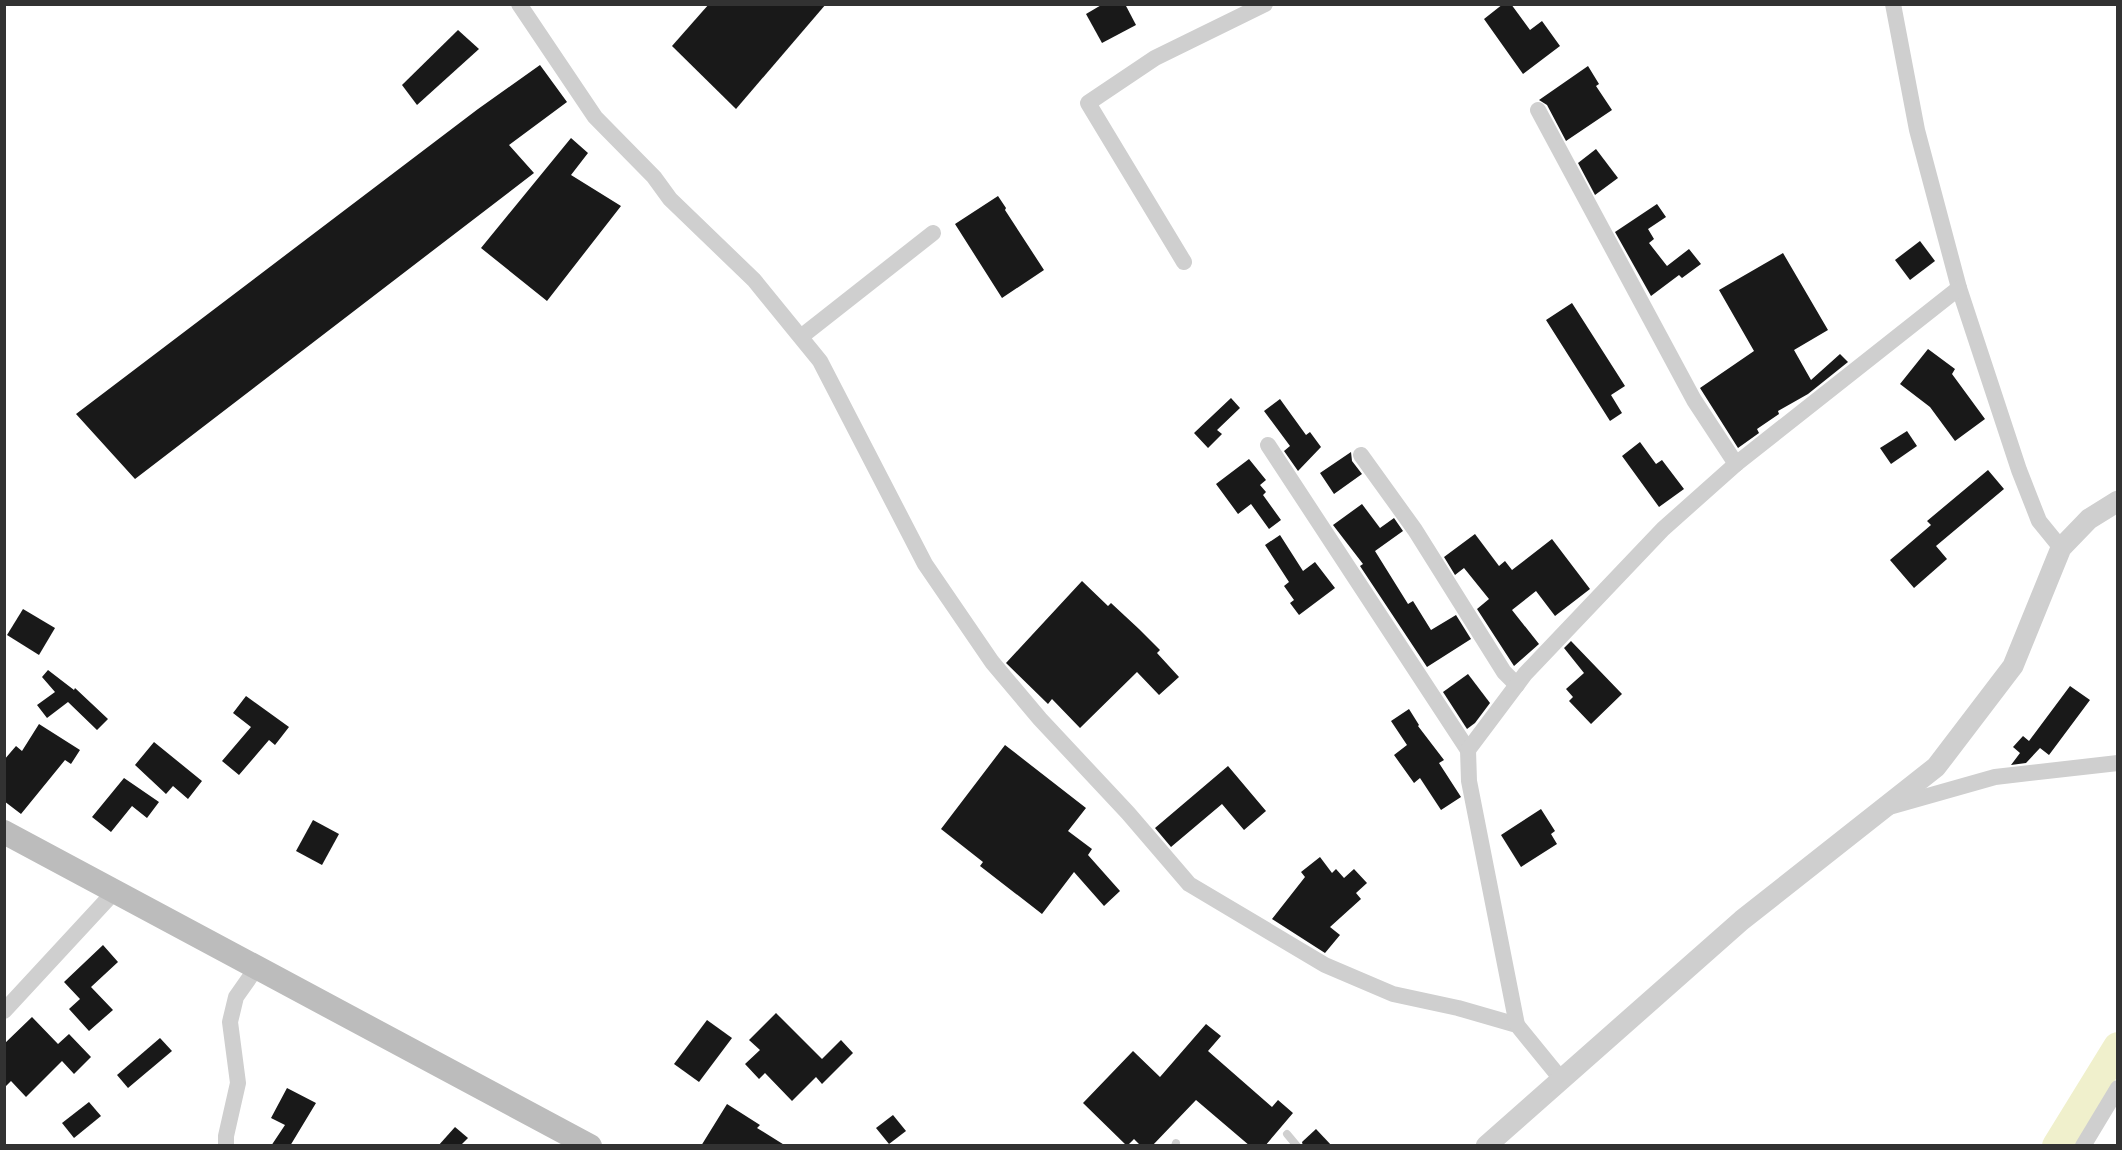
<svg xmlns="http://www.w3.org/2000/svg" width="2122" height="1150" viewBox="0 0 2122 1150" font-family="'Source Sans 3',sans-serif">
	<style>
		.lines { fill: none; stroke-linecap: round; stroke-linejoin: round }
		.river { stroke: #f0f0cc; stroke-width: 30 }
		.building { fill: #191919 }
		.service { stroke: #cfcfcf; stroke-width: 8 }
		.minor { stroke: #cfcfcf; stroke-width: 16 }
		.tertiary { stroke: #cfcfcf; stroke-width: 21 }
		.secondary { stroke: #bcbcbc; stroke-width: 24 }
	</style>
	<rect width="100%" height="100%" fill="#fff"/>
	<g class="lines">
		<polyline class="river" points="2057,1146 2118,1047"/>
	</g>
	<g class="building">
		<polygon points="709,4 826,4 736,109 672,46"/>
		<polygon points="1103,4 1125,4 1136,25 1102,43 1086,14"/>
		<polygon points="1503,4 1511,4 1530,30 1542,21 1560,46 1523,74 1484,19"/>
		<polygon points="458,30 479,49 417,105 402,85"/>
		<polygon points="540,65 567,102 509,145 534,173 135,479 76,414 478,109"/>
		<polygon points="1588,66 1599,84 1596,86 1612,110 1566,141 1547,105 1539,100"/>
		<polygon points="571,138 588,153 571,175 621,206 547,301 481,248"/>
		<polygon points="1596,149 1618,178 1595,195 1578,163"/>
		<polygon points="998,196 1006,208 1005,210 1044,270 1002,298 955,224"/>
		<polygon points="1657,204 1666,217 1648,229 1654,239 1649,243 1667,266 1689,249 1701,264 1682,278 1679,275 1651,296 1615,232"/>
		<polygon points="1920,241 1935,261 1910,280 1895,260"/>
		<polygon points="1783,253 1828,330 1794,350 1811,380 1840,354 1848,362 1808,394 1778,411 1779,414 1757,429 1759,433 1738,448 1700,388 1754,351 1719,290"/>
		<polygon points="1572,303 1625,386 1611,395 1622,413 1610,421 1546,320"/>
		<polygon points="1928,349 1955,369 1952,374 1985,419 1955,441 1930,407 1900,384"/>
		<polygon points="1231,398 1240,408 1217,430 1222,434 1208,448 1194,433"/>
		<polygon points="1280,399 1306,435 1310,432 1321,447 1298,471 1284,451 1290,446 1264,411"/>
		<polygon points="1907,431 1917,446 1891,464 1880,448"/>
		<polygon points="1640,442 1656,464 1662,460 1684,489 1659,507 1622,456"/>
		<polygon points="1351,452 1352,461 1362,474 1334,494 1320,473"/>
		<polygon points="1249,459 1266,480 1260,485 1266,492 1263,495 1281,520 1269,529 1251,504 1238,514 1216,484"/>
		<polygon points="1988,470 2004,489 1936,546 1947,559 1914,588 1890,560 1931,525 1927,521"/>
		<polygon points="1362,504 1380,528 1394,518 1403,531 1375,551 1408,604 1413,601 1431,630 1456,615 1471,639 1427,667 1360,566 1363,564 1333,525"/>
		<polygon points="1475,534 1499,566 1505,561 1512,570 1552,539 1590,589 1555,616 1536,591 1512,610 1539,644 1514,666 1477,609 1489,599 1464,568 1455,575 1444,557"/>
		<polygon points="1280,535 1303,571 1315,562 1335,588 1299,615 1290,603 1294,600 1284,586 1289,582 1265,545"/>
		<polygon points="1082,581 1108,606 1111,603 1139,629 1160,650 1157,653 1179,677 1159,695 1137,672 1080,728 1052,699 1048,704 1006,663"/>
		<polygon points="23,609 55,628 39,655 7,635"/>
		<polygon points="1571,641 1622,694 1591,724 1569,701 1573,697 1566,689 1584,673 1564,648"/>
		<polygon points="48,670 74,690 75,688 108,719 97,730 68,702 47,718 37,705 55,692 42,677"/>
		<polygon points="1468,674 1490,703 1475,723 1467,729 1443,692"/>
		<polygon points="2070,686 2090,700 2049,755 2040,748 2026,763 2011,765 2020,753 2013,747 2023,736 2029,741"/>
		<polygon points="246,696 289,727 275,745 269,740 239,775 222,761 251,727 233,713"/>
		<polygon points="1409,709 1419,725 1418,726 1444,760 1439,763 1461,797 1441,810 1420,778 1414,783 1394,755 1407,745 1391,721"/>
		<polygon points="39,724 80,750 71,764 65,760 21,814 4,801 4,760 16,746 22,751"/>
		<polygon points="154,742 202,781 188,799 173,786 166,794 135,765"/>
		<polygon points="1005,745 1086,808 1068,831 1092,849 1088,855 1120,891 1104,906 1074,872 1042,914 980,866 983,862 941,829"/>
		<polygon points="1228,766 1266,811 1244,830 1222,804 1171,847 1155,828"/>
		<polygon points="124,778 159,802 147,818 132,806 111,832 92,817"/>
		<polygon points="1541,809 1555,831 1551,834 1557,844 1521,867 1501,835"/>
		<polygon points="313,820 339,834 322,865 296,851"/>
		<polygon points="1320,857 1332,873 1336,869 1344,878 1354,869 1367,883 1356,893 1361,899 1330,927 1340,935 1325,953 1272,919 1305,877 1301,872"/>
		<polygon points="103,945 118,962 91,987 113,1010 89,1031 69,1009 80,999 64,982"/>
		<polygon points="776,1013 822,1059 841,1040 853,1053 822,1084 816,1077 792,1101 765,1073 759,1079 745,1064 760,1050 749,1040"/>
		<polygon points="32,1017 58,1044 69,1034 91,1057 74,1074 62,1061 26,1097 11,1081 4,1088 4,1044"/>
		<polygon points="707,1020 732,1038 699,1082 674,1064"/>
		<polygon points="1206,1024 1221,1036 1208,1051 1272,1107 1278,1100 1293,1113 1265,1146 1250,1146 1196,1100 1152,1146 1141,1146 1134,1139 1127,1146 1083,1103 1133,1051 1160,1077"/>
		<polygon points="160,1038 172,1051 128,1088 117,1075"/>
		<polygon points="287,1088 316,1103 290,1146 271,1146 285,1125 271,1118"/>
		<polygon points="89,1102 101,1116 74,1138 62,1123"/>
		<polygon points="727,1104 760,1125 757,1128 786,1146 701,1146"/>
		<polygon points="893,1115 906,1131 889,1144 876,1128"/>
		<polygon points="455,1127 468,1138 460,1146 438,1146"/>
		<polygon points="1316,1129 1332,1146 1303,1146 1302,1142"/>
	</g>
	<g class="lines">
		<g class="service">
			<polyline points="1287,1134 1297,1146"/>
			<polyline points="1175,1146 1176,1143"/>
		</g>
		<g class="minor">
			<polyline points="519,4 595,117 654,177 670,199 754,280 820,361 925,564 992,662 1040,719 1128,813 1189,884 1325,965 1393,994 1458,1008 1517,1025 1561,1079"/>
			<polyline points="1893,4 1917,130 1959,288 2019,470 2039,521 2061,548"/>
			<polyline points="1538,110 1694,400 1736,464"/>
			<polyline points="1184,262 1088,103 1155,58 1265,4"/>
			<polyline points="802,336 933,233"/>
			<polyline points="1268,445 1468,750 1469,781 1517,1025"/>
			<polyline points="1361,455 1415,530 1504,672 1517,685"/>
			<polyline points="1468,750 1525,674 1663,529 1736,464 1959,288"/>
			<polyline points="1889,807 1995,777 2118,763"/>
			<polyline points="4,1011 116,890"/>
			<polyline points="226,1146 226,1136 238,1083 230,1022 236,997 257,967"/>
			<polyline points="2083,1146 2118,1088"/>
		</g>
		<polyline class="tertiary" points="1486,1146 1742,920 1936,767 2013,666 2061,548 2089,519 2118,501"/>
		<polyline class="secondary" points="4,832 590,1146"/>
	</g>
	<rect width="2122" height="1150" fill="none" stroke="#323232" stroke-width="12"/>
</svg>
